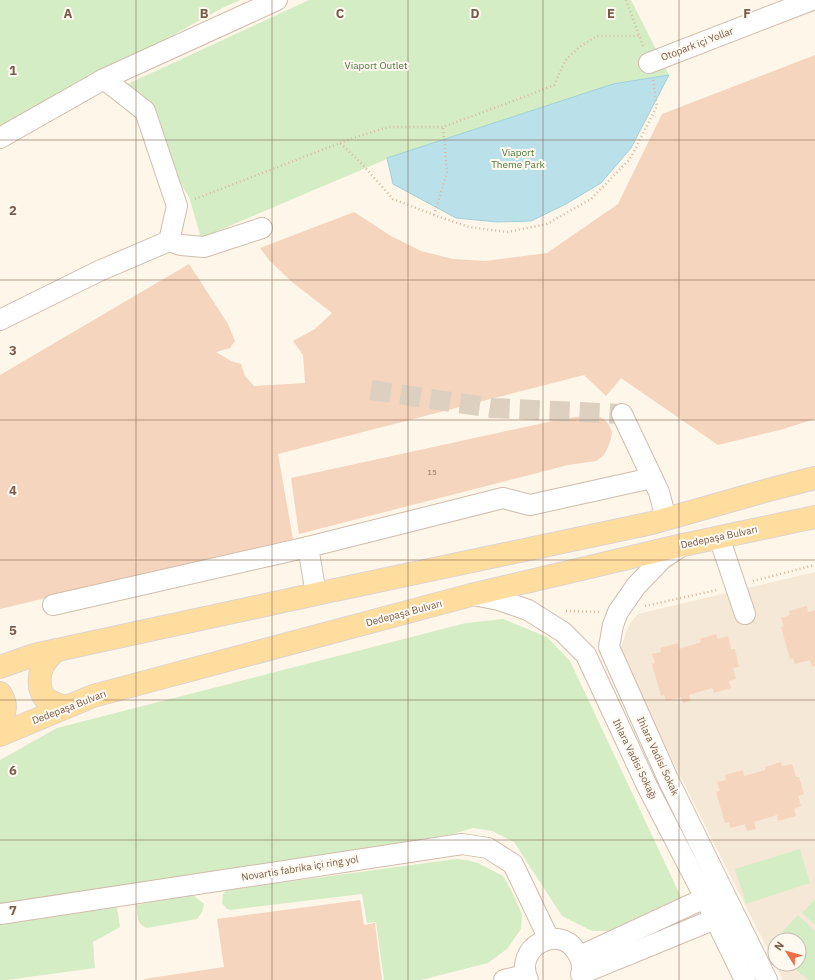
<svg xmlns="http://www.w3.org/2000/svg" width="815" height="980" viewBox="0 0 815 980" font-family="'IBM Plex Sans',sans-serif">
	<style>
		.residential { fill: #f6e8d6; fill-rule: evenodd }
		.green { fill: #d4edc5 }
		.water { fill: #bae1e9; stroke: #a0d1db }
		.building { fill: #f5d5be }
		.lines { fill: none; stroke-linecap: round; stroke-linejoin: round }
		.minor-tunnel { stroke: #ddd0c0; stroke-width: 20; stroke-dasharray: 20 10; stroke-linecap: butt }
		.minor-casing { stroke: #d1bdac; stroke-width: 22 }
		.major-casing { stroke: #dcd5d0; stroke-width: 24 }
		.path { stroke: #dab8a0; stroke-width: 2.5; stroke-dasharray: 1 3; stroke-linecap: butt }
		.minor { stroke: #fff; stroke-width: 20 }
		.major { stroke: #ffdd9e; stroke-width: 22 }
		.grid { fill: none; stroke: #7a5c4a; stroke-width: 1; stroke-opacity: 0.55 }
		.labels { text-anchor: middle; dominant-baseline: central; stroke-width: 4; stroke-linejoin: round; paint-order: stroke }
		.number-label { font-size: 8px; fill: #997a67 }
		.street-label { font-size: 10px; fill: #7a5c4a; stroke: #fff9f0 }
		.park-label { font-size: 10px; fill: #4e7a3e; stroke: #fff9f0 }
		.grid-label { font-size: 13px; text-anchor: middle; font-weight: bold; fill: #7a5c4a; stroke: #fff9f0; stroke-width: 4; stroke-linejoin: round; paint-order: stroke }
	</style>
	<rect width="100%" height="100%" fill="#fef6e8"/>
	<path class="residential" d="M815,572V980H783L657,730L621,648L627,630L631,622L638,614ZM775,940H799V964H775Z"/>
	<g class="green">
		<polygon points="0,0 241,0 224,7 0,130"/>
		<polygon points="309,0 631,0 669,75 601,183 531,221 456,218 393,184 387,159 201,238 189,197 119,88"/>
		<polygon points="503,619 547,637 570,661 681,897 608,931 592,931 562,916 514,842 492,831 473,828 453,834 0,909 0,760 57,728 466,623"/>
		<polygon points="800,849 810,883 746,904 735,869"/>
		<polygon points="456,859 467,860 478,863 503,876 511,890 522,914 521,929 507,949 488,963 421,980 384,980 376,922 367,923 362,894 230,910 227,909 222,903 223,894 227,890"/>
		<path d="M193,895L204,904L202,912L197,919L147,928C136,924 138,915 136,905Z"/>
		<polygon points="815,899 815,925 802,913"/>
		<polygon points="117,907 120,927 93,942 95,968 7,980 0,980 0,925"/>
		<polygon points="798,915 815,931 815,980 808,980 790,964 799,964 799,940 775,940"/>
	</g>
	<polygon class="water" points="669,75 631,148 601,183 566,204 531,221 497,222 456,218 393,184 387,158 613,84"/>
	<g class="building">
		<polygon points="815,55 815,419 780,430 718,445 621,378 606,396 584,375 278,454 293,539 0,609 0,375 189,264 228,324 235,341 230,348 216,352 231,361 241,364 245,376 254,386 305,383 303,355 293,341 315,329 332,313 292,282 269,260 260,248 354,212 391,236 421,251 453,259 486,261 547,253 618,204 662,114"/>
		<polygon points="589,415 598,416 605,420 609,425 612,432 611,439 608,447 604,455 596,461 568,465 299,534 291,478 562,419"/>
		<polygon points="807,606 808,612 815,610 815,666 812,667 810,660 795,664 793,658 790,659 781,627 784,626 781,618 790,615 789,611"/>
		<polygon points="716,634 718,639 728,636 731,649 735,649 739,667 733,668 736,679 729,681 731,688 714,693 712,688 689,695 691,701 683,703 681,697 666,701 664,695 661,696 652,664 655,663 652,654 661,652 660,648 678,643 679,649 701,642 700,639"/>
		<polygon points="781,762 782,766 792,764 796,777 799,777 804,794 798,796 801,806 794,809 796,816 778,821 777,815 754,822 756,829 747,831 745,824 730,828 729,822 725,823 716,792 720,791 717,782 726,780 725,775 743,770 744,776 765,770 765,767"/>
		<polygon points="360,900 364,925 375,923 382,980 144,980 144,979 224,967 217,919"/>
	</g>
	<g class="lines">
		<polyline class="minor-tunnel" points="371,390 492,408 622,414"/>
		<defs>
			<g id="minor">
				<polyline points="649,63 812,0"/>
				<polyline points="0,138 104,79 277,0"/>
				<polyline points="169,241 181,245 204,247 262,228"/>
				<polyline points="0,320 99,271 169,241 177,206 145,111 104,79"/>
				<polyline points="622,414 659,492 666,519"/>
				<polyline points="719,537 745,614"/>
				<polyline points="680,547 662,559 636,586 618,612 613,625 609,647 668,779 723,891 767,980"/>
				<polyline points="316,594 308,547 503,498 530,505 652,478"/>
				<polyline points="473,595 499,600 528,610 563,632 586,655 648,788 705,898 745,980"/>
				<polyline points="53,605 308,547"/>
				<polyline points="0,914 462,844 488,848 513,864 549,939"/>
				<polyline points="580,956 705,898 717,893"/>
				<polyline points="581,974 715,919 728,914"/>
				<polyline points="504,980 525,975"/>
				<path d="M528,980C513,948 558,923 576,951C580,956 582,962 582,969"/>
			</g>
			<g id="major">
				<path d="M56,650C44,662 38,669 40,687C41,691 42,695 45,698C51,703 59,705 66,707"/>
				<polyline points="0,667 34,655 316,594 652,523 772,489 815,478"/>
				<path d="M0,693C8,705 5,711 0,723"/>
				<polyline points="0,735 93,696 471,595 683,545 815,517"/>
			</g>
		</defs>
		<use href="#minor" class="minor-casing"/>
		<use href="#major" class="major-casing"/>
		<g class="path">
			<polyline points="626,0 643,46"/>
			<polyline points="340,143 353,138 388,127 443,127 521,98 554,85 565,61 578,48 597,36 639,36"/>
			<polyline points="195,199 340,143 361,163 393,199 434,215 469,227 507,232 547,224 591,199 630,159 657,106 653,80"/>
			<polyline points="434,215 447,172 443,127"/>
			<polyline points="753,581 815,565"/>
			<polyline points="645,606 717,590"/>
			<polyline points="566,611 599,612"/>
		</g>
		<use href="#minor" class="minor"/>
		<use href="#major" class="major"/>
	</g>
	<path class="grid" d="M136,0V980M272,0V980M408,0V980M543,0V980M679,0V980M0,140H815M0,280H815M0,420H815M0,560H815M0,700H815M0,840H815"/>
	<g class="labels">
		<g class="number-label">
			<text x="432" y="472">15</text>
		</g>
		<g class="street-label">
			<text transform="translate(697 44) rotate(-21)">Otopark içi Yollar</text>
			<text transform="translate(719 537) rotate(-12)">Dedepaşa Bulvarı</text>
			<text transform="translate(404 613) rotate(-15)">Dedepaşa Bulvarı</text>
			<text transform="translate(69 707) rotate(-21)">Dedepaşa Bulvarı</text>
			<text transform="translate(658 756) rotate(65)">Ihlara Vadisi Sokak</text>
			<text transform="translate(635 759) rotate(64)">Ihlara Vadisi Sokağı</text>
			<text transform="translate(300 868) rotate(-9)">Novartis fabrika içi ring yol</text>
		</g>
		<g class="park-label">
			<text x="376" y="65">Viaport Outlet</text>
			<text x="518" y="152">Viaport<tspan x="518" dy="12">Theme Park</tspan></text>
		</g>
	</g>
	<g class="grid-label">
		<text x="68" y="18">A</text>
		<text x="204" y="18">B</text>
		<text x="340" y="18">C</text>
		<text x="475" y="18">D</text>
		<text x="611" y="18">E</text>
		<text x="747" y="18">F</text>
		<text x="13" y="75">1</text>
		<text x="13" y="215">2</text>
		<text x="13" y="355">3</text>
		<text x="13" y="495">4</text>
		<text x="13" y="635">5</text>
		<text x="13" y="775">6</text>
		<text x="13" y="915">7</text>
	</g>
	<g transform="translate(787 952) rotate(307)"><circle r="19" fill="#fff9f0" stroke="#cabaae"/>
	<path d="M0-3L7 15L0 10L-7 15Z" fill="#ee6f47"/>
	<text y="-6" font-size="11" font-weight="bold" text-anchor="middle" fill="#7a5c4a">N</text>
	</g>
</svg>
